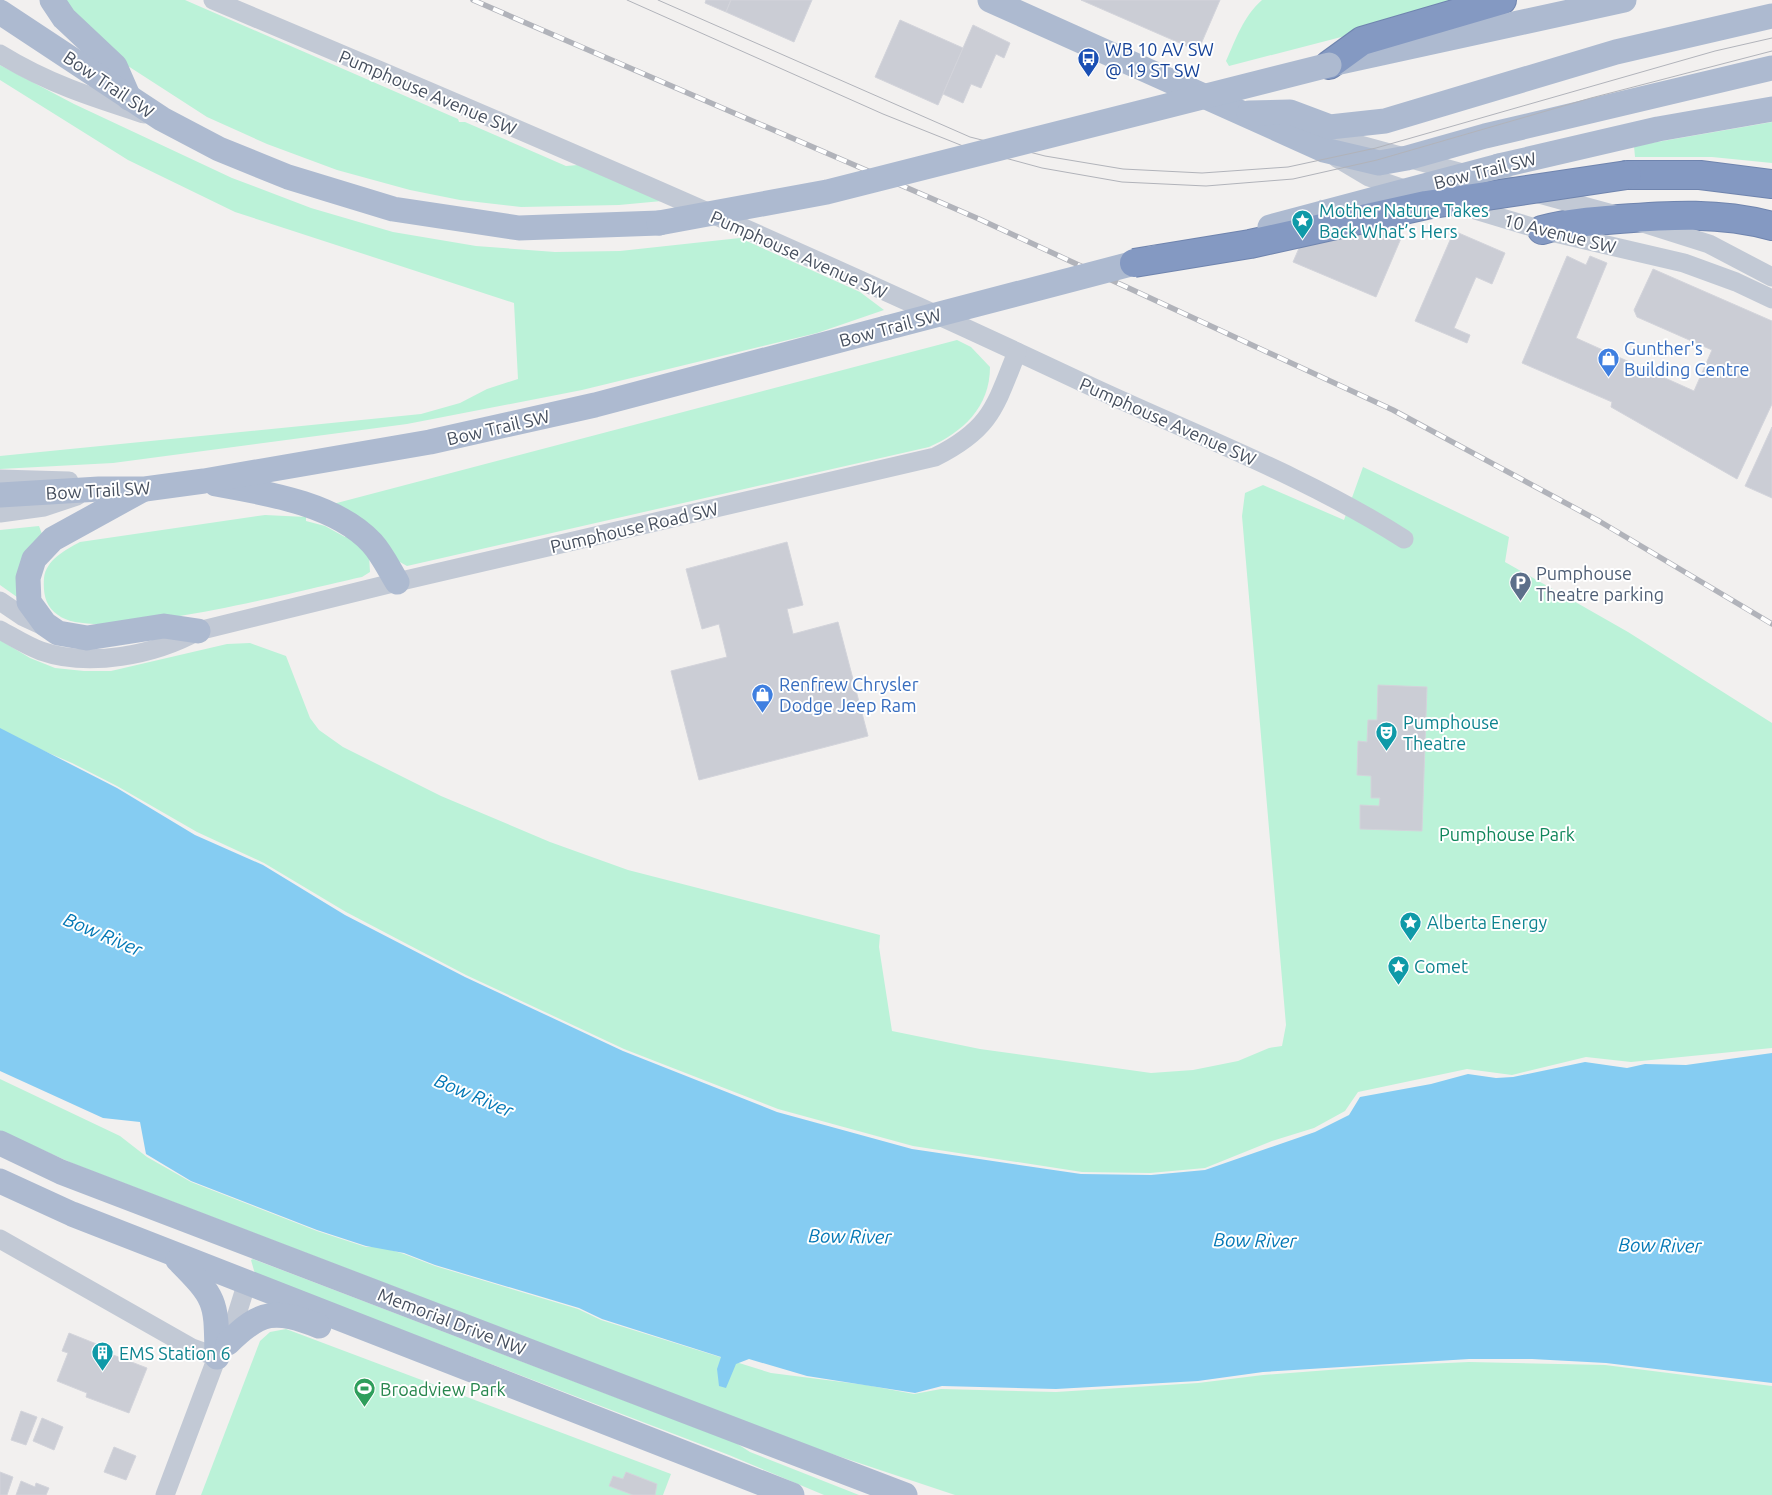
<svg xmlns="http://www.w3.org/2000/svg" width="1772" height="1495" viewBox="0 0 1772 1495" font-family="Ubuntu,sans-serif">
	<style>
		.green { fill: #bbf2d8 }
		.water { fill: #85ccf2 }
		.building { fill: #cbcdd5; stroke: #d3d4db }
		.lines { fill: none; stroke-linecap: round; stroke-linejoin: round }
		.highway-casing { stroke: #6f84ae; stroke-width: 30 }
		.minor { stroke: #c2c9d5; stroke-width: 19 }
		.major { stroke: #adbad0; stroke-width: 25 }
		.highway { stroke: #8499c2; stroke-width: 28 }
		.tram { stroke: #b1b3ba; stroke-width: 1 }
		.rail-casing { stroke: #b1b3ba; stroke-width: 5.5 }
		.rail { stroke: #fff; stroke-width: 4; stroke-dasharray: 11; stroke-linecap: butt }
		.highway-bridge-casing { stroke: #6f84ae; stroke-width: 30; stroke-linecap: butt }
		.major-bridge { stroke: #adbad0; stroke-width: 25 }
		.highway-bridge { stroke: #8499c2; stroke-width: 28 }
		.labels { text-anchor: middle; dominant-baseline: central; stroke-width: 4; stroke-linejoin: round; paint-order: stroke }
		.transit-label { font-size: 18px; fill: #164399; stroke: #fff; text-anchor: start }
		.street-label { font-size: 18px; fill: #464f5e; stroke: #fff }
		.culture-label { font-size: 18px; fill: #0d838f; stroke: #fff; text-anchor: start }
		.shop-label { font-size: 18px; fill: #366cbe; stroke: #fff; text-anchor: start }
		.service-label { font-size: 18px; fill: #4e5e75; stroke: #fff; text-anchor: start }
		.park-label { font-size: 18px; fill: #10865b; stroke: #fff }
		.leisure-label { font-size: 18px; fill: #27864d; stroke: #fff; text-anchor: start }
		.water-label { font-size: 19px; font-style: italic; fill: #0277b5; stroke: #fff }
	</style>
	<rect width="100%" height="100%" fill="#f2f0ef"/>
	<g class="green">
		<polygon points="60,0 185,0 458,119 459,122 465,122 566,166 578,165 662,201 619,205 521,207 460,200 410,190 337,170 267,144 207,117 128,66"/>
		<path d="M1262,0H1468L1399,22L1229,66L1226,61C1236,39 1243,17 1262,0Z"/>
		<polygon points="0,65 74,104 232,178 311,208 393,232 476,246 555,252 620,251 740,238 860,292 884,310 817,333 582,390 407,424 113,463 0,469 0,456 421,414 460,403 487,389 518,379 514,303 235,212 128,160 0,80"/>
		<polygon points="1772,122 1772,163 1712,157 1635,157 1634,146"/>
		<path d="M957,340L971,347L990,367C990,407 963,432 929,447L407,566L398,561L333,504Z"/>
		<polygon points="1363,467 1509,537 1505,562 1628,632 1772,723 1772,1048 1631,1062 1586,1057 1512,1075 1467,1069 1358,1092 1345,1111 1314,1128 1272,1141 1205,1168 1150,1173 1082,1172 913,1146 778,1109 624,1049 466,975 346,912 264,863 197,832 117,786 72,763 0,732 0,640 30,658 55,668 84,671 111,671 227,644 250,643 286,656 310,718 319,730 343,747 441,796 550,842 628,870 880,935 879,947 892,1031 980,1049 1151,1073 1193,1070 1238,1061 1269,1048 1282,1046 1286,1025 1242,516 1245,493 1263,485 1344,520"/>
		<path d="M265,515L306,517V521L325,526L345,537L347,535L369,555L370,572L362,577C309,588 96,646 58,615C45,606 43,593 44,578C46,560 65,550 80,542Z"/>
		<polygon points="39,526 42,534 17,597 0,585 0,530"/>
		<polygon points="0,1079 120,1136 147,1157 191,1182 317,1231 366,1247 381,1247 404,1254 435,1266 578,1309 601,1320 771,1373 866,1385 914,1394 941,1389 1056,1392 1198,1383 1263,1375 1381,1366 1469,1362 1605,1365 1772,1386 1772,1495 955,1495 820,1450 74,1164 0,1131"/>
		<polygon points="253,1259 736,1443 750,1452 859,1495 824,1495 729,1455 255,1274 251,1260"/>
		<polygon points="286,1329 671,1474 663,1495 201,1495 260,1341 270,1332"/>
	</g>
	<polygon class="water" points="0,728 117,788 195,835 263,865 345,915 465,977 623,1051 777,1112 912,1149 1081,1174 1151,1175 1205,1170 1315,1132 1349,1115 1360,1097 1431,1084 1468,1074 1496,1078 1513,1077 1585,1062 1627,1068 1645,1064 1686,1065 1772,1053 1772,1383 1606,1363 1532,1359 1469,1359 1263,1372 1198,1381 1056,1389 942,1386 915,1393 807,1376 749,1359 736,1364 726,1388 719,1386 717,1369 721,1357 602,1319 579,1308 435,1265 404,1253 366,1246 317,1230 191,1181 146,1154 140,1122 103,1118 0,1071"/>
	<g class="building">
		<polygon points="706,0 731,0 726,12 705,3"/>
		<polygon points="731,0 812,0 794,42 726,12"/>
		<polygon points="1081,0 1220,0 1198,51"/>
		<polygon points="900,20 963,48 938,105 875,77"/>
		<polygon points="973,25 1010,43 1004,58 996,54 981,88 971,84 963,103 943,94"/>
		<polygon points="1320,200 1402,236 1376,297 1293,262"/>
		<polygon points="1454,231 1505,253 1492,284 1476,277 1454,328 1470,335 1467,343 1415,321"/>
		<polygon points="1567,256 1586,265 1590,256 1607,263 1576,338 1694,391 1712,350 1637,317 1634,310 1653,269 1772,321 1772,404 1737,479 1611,407 1612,402 1522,363"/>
		<polygon points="1772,427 1772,498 1745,486"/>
		<polygon points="787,542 803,605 787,609 793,634 838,622 868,736 699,780 671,671 727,657 719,624 702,629 686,569"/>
		<polygon points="1378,685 1427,687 1422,831 1360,829 1360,805 1379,806 1380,798 1371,798 1371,776 1357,775 1358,741 1367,742 1368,720 1377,720"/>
		<polygon points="69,1333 109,1349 108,1353 147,1368 129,1413 86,1397 87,1393 57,1381 68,1353 62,1351"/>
		<polygon points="21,1411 37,1417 26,1445 11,1440"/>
		<polygon points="42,1418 63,1427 54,1450 33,1441"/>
		<polygon points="114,1447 136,1456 126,1480 104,1472"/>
		<polygon points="0,1472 13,1477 7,1495 0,1495"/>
		<polygon points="626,1472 657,1484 655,1495 633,1495 609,1486 613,1476 623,1479"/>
		<polygon points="21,1481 35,1487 36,1483 49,1488 46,1495 16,1495"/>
	</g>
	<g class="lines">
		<defs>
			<g id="highway">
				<polyline points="1329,65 1362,41 1502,0"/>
				<polyline points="1627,175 1700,175 1772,184"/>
				<path d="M1542,230C1567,223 1593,221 1619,219C1671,215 1720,212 1772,226"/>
			</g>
		</defs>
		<use href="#highway" class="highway-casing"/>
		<g class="minor">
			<path d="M213,0C501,121 790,245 1073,378C1184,431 1301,473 1404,539"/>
			<path d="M0,54C47,83 91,97 144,114"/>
			<polyline points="1335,148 1360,145 1627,218 1709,244 1772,277"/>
			<polyline points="1337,158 1369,177 1410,191"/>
			<polyline points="1455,204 1542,230 1684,263 1736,282 1772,299"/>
			<polyline points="0,479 69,481"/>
			<polyline points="0,513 44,507 77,496"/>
			<polyline points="0,601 22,616 48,628"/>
			<path d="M0,630C13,637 27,646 41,651C89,668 155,655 198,631L397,582L935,457C991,429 995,407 1017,352"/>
			<polyline points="0,1239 192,1348 217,1357"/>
			<polyline points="165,1495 217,1357 228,1343 247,1282"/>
		</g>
		<g class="major">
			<polyline points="52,0 64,18 115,66 129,98"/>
			<polyline points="990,0 1324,150 1379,163 1407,158 1485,136 1772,68"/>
			<polyline points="0,12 162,119 219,149 288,177 393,209 519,228 659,223"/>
			<polyline points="1331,64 1624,0"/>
			<polyline points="1249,113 1290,112 1330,127 1385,121 1616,52 1772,16"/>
			<polyline points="1499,166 1658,129 1772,109"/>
			<path d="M216,484C266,493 336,504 372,543C382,554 389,569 397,582"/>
			<polyline points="142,490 53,539 34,559 28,578 29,602 45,624 58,633 87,638 164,626 198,631"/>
			<polyline points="0,495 99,489 145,489 204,481 430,442 595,405 886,328"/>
			<polyline points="0,1143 61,1172 905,1495"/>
			<polyline points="0,1181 72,1214 792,1495"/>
			<path d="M178,1260C218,1300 216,1302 217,1357"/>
			<path d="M228,1343C261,1310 275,1309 319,1326"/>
		</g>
		<use href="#highway" class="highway"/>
		<g class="tram">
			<polyline points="627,0 883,114 968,148 1042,168 1122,182 1206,186 1293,179 1377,160 1591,98 1772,51"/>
			<polyline points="658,0 970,137 1045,156 1123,169 1202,173 1288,167 1376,148 1715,51 1772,38"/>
		</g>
		<defs>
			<polyline id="rail" points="473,0 979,219 1393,410 1599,521 1772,624"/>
		</defs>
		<use href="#rail" class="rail-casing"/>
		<use href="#rail" class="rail"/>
		<defs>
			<polyline id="highway-bridge" points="1134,263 1250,244 1426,205 1627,175"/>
		</defs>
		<use href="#highway-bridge" class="highway-bridge-casing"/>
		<g class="major-bridge">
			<polyline points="659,223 827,192 1329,65"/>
			<polyline points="1270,227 1499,166"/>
			<polyline points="886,328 1154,258"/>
		</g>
		<use href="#highway-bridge" class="highway-bridge"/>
	</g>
	<defs>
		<symbol id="bus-pin" viewBox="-11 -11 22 30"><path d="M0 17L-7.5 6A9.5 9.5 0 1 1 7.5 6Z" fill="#1a4fb4" stroke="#fff"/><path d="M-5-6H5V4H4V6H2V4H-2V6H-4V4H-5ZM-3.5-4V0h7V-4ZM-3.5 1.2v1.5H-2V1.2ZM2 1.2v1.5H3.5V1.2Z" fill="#fff"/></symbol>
		<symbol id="sight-pin" viewBox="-11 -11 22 30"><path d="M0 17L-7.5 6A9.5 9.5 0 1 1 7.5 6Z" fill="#0f9aa8" stroke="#fff"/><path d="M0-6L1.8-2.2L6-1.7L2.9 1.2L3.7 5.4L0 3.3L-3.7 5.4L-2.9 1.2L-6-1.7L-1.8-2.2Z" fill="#fff"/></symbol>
		<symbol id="shop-pin" viewBox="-11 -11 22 30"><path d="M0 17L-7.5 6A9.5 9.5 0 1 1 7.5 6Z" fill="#3f7fe0" stroke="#fff"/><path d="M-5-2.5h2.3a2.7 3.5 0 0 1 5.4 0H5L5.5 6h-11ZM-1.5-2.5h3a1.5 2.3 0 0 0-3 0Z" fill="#fff"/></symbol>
		<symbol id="parking-pin" viewBox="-11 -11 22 30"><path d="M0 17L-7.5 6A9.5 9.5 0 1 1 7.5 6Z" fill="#5c6f8a" stroke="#fff"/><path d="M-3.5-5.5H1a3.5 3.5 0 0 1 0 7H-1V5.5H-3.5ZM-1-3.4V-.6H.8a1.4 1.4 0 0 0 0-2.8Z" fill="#fff"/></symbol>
		<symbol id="theatre-pin" viewBox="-11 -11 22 30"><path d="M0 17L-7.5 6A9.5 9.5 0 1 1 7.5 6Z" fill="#0f9aa8" stroke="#fff"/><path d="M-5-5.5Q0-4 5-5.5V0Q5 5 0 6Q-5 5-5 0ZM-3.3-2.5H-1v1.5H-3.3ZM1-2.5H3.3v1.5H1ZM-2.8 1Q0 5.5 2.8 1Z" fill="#fff"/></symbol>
		<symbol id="building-pin" viewBox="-11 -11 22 30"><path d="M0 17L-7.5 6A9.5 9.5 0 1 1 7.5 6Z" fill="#0f9aa8" stroke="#fff"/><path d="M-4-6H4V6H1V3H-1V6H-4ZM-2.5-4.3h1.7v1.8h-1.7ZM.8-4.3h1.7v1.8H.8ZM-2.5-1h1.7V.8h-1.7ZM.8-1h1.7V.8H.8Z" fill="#fff"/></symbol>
		<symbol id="stadium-pin" viewBox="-11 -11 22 30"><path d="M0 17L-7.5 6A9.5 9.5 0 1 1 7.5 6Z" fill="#2e9e5b" stroke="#fff"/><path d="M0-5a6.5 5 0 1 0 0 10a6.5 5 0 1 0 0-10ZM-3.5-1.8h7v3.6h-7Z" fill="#fff"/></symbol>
	</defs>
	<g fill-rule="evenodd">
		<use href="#bus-pin" x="1076" y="46" width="25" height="34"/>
		<use href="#sight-pin" x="1290" y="208" width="25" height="34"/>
		<use href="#shop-pin" x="1596" y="346" width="25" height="34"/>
		<use href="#parking-pin" x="1508" y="570" width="25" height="34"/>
		<use href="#shop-pin" x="750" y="682" width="25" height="34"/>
		<use href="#theatre-pin" x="1374" y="720" width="25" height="34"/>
		<use href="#sight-pin" x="1398" y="910" width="25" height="34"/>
		<use href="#sight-pin" x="1386" y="954" width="25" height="34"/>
		<use href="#building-pin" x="90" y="1340" width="25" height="34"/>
		<use href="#stadium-pin" x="352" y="1376" width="25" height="34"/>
	</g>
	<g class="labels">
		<g class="transit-label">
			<text x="1105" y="49">WB 10 AV SW<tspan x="1105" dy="21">@ 19 ST SW</tspan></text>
		</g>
		<g class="street-label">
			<text transform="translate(109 84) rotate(34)">Bow Trail SW</text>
			<text transform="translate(428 92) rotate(23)">Pumphouse Avenue SW</text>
			<text transform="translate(1485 170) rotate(-14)">Bow Trail SW</text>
			<text transform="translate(1560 233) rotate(14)">10 Avenue SW</text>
			<text transform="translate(799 254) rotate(24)">Pumphouse Avenue SW</text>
			<text transform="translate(890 327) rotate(-15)">Bow Trail SW</text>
			<text transform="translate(1168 421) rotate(24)">Pumphouse Avenue SW</text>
			<text transform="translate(498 427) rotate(-13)">Bow Trail SW</text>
			<text transform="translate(98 490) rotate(-3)">Bow Trail SW</text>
			<text transform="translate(634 527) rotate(-13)">Pumphouse Road SW</text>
			<text transform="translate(452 1321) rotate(21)">Memorial Drive NW</text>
		</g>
		<g class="culture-label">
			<text x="1319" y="210">Mother Nature Takes<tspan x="1319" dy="21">Back What’s Hers</tspan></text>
			<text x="1403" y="722">Pumphouse<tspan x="1403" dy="21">Theatre</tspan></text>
			<text x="1427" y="922">Alberta Energy</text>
			<text x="1414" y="966">Comet</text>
			<text x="119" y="1353">EMS Station 6</text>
		</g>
		<g class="shop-label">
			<text x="1624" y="348">Gunther's<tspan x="1624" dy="21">Building Centre</tspan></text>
			<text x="779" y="684">Renfrew Chrysler<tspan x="779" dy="21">Dodge Jeep Ram</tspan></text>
		</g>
		<g class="service-label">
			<text x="1536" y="573">Pumphouse<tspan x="1536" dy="21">Theatre parking</tspan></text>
		</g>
		<g class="park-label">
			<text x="1507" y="834">Pumphouse Park</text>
		</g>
		<g class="leisure-label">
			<text x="380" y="1389">Broadview Park</text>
		</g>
		<g class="water-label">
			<text transform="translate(103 934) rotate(23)">Bow River</text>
			<text transform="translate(474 1095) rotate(23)">Bow River</text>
			<text transform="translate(850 1236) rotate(1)">Bow River</text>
			<text transform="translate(1255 1240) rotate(1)">Bow River</text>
			<text transform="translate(1660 1245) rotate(1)">Bow River</text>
		</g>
	</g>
</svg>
